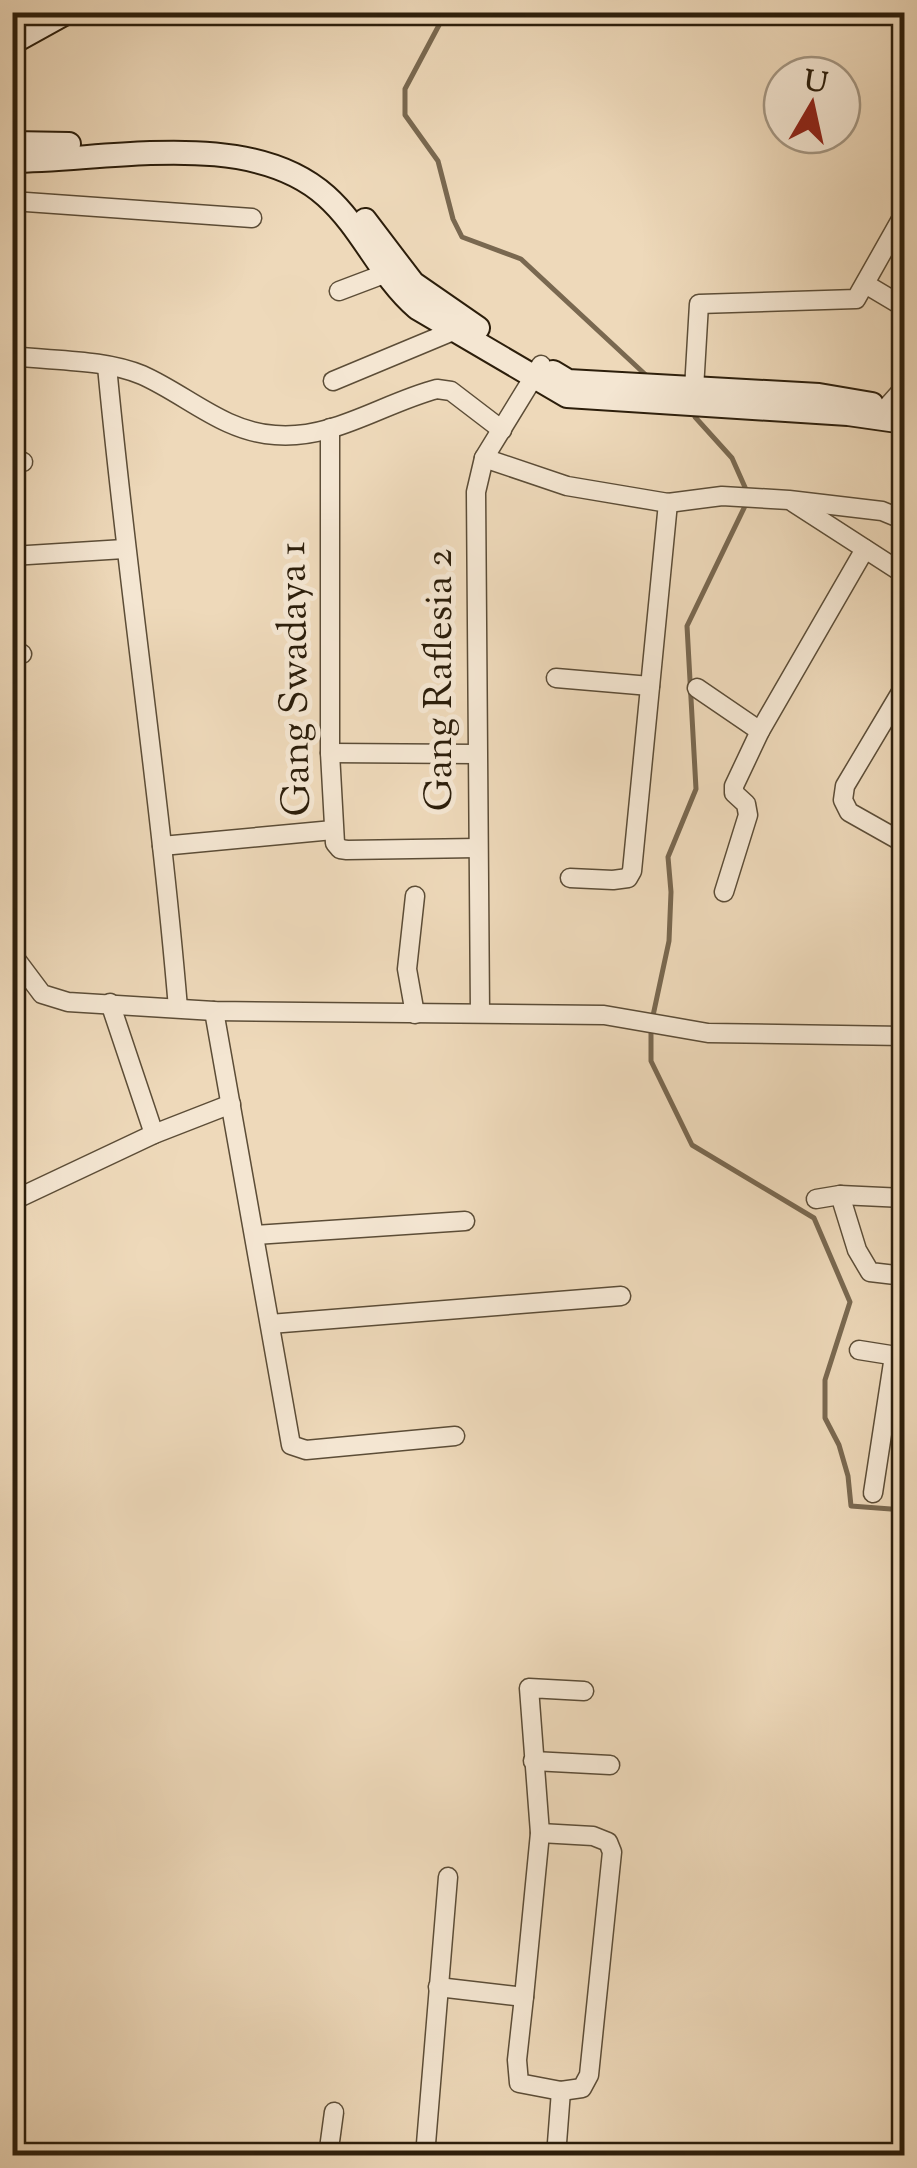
<svg xmlns="http://www.w3.org/2000/svg" width="917" height="2168" viewBox="0 0 917 2168" font-family="'Sorts Mill Goudy',serif">
	<style>
		.lines { fill: none; stroke-linecap: round; stroke-linejoin: round }
		.stream { stroke: #796850; stroke-width: 5 }
		.street-casing { stroke: #5c4d37; stroke-width: 21 }
		.secondary-casing { stroke: #2c1e0b; stroke-width: 26 }
		.street { stroke: #f4e6d2; stroke-width: 18 }
		.secondary { stroke: #f4e6d2; stroke-width: 22 }
		.labels { text-anchor: middle; dominant-baseline: central; stroke-width: 10; stroke-linejoin: round; paint-order: stroke }
		.street-label { font-size: 40px; fill: #2c1e0b; stroke: #f4e6d2 }
	</style>
	<rect width="100%" height="100%" fill="#eed9ba"/>
	<filter id="stains"><feTurbulence type="fractalNoise" baseFrequency=".002" numOctaves="4"/><feColorMatrix values="0 0 0 0 .2 0 0 0 0 .09 0 0 0 0 .02 0 0 0 .5 -.17"/></filter>
	<radialGradient id="worn" r=".72"><stop offset=".6" stop-color="#630" stop-opacity="0"/><stop offset="1" stop-color="#630" stop-opacity=".3"/></radialGradient>
	<g class="lines">
		<g class="stream">
			<polyline points="446,12 405,89 405,115 438,161 453,219 462,237 521,259 648,377"/>
			<polyline points="695,417 732,458 748,494"/>
			<polyline points="746,504 687,626 696,789 668,857 671,892 669,941 651,1025 651,1061 692,1145 814,1218 850,1302 825,1380 825,1418 839,1445 848,1476 851,1506 904,1510"/>
		</g>
		<defs>
			<g id="street">
				<polyline points="12,201 252,218"/>
				<polyline points="867,285 904,307"/>
				<polyline points="339,291 384,274"/>
				<path d="M12,356C54,361 104,359 142,375C187,395 224,432 275,435C333,440 383,403 437,389L451,391L502,430"/>
				<path d="M107,366C127,580 160,793 178,1008"/>
				<polyline points="333,381 453,331"/>
				<polyline points="694,389 699,304 856,299 904,214"/>
				<polyline points="882,419 887,407 904,388"/>
				<polyline points="330,428 330,753 335,843 340,849 347,850 477,848"/>
				<polyline points="484,458 567,486 668,503 722,496 789,500 882,511 904,520"/>
				<polyline points="12,463 23,462"/>
				<polyline points="794,503 904,574"/>
				<polyline points="12,556 124,549"/>
				<polyline points="12,657 22,654"/>
				<polyline points="556,678 650,686"/>
				<polyline points="904,687 845,786 843,800 849,812 904,843"/>
				<polyline points="697,688 760,731"/>
				<polyline points="330,753 476,754"/>
				<polyline points="162,846 333,830"/>
				<polyline points="570,878 613,880 628,878 632,871 668,503"/>
				<polyline points="724,892 748,815 746,804 734,793 734,786 760,731 865,549"/>
				<polyline points="12,954 42,994 68,1002 214,1011 604,1015 708,1033 904,1036"/>
				<polyline points="110,1003 154,1134"/>
				<polyline points="214,1011 291,1445 306,1450 455,1436"/>
				<polyline points="480,1013 476,492 484,458 541,365"/>
				<polyline points="415,1014 407,969 415,896"/>
				<polyline points="840,1195 857,1250 870,1272 904,1276"/>
				<polyline points="816,1199 840,1195 904,1198"/>
				<polyline points="12,1201 154,1134 231,1104"/>
				<polyline points="255,1235 465,1221"/>
				<polyline points="270,1324 621,1296"/>
				<polyline points="859,1350 903,1357"/>
				<polyline points="873,1493 894,1356"/>
				<polyline points="533,1761 610,1765"/>
				<polyline points="438,1987 524,1997 540,1833 529,1688 584,1691"/>
				<polyline points="524,1997 517,2060 519,2083 561,2091 582,2088 589,2075 612,1852 608,1842 593,1836 540,1833"/>
				<polyline points="328,2156 334,2112"/>
				<polyline points="425,2156 448,1877"/>
				<polyline points="556,2156 561,2091"/>
			</g>
			<g id="secondary">
				<polyline points="12,43 68,12"/>
				<polyline points="12,143 69,144"/>
				<path d="M12,161C106,161 249,127 326,196C362,228 380,276 417,308L567,396L848,414L904,422"/>
				<polyline points="365,220 413,283 478,328"/>
				<polyline points="553,372 568,381 819,395 872,404"/>
			</g>
		</defs>
		<use href="#street" class="street-casing"/>
		<use href="#secondary" class="secondary-casing"/>
		<use href="#street" class="street"/>
		<use href="#secondary" class="secondary"/>
	</g>
	<g class="labels">
		<g class="street-label">
			<text transform="translate(297 679) rotate(-91)">Gang Swadaya 1</text>
			<text transform="translate(441 680) rotate(-90)">Gang Raflesia 2</text>
		</g>
	</g>
	<rect width="917" height="2168" fill="none" stroke="#eed9ba" stroke-width="50"/>
	<rect x="15" y="15" width="887" height="2138" fill="none" stroke="#2c1e0b" stroke-width="5"/>
	<rect x="25" y="25" width="867" height="2118" fill="none" stroke="#2c1e0b" stroke-width="2.5"/>
	<g transform="translate(812 105) rotate(9)"><circle r="48" fill="#f4e6d2" stroke="#a49682" stroke-width="2.5"/>
	<path d="M0-8L18 38L0 25L-18 38Z" fill="#8f2418"/>
	<text y="-15" font-size="28" font-weight="bold" text-anchor="middle" fill="#2c1e0b">U</text>
	</g>
	<rect width="100%" height="100%" filter="url(#stains)"/>
	<rect width="100%" height="100%" fill="url(#worn)"/>
</svg>
